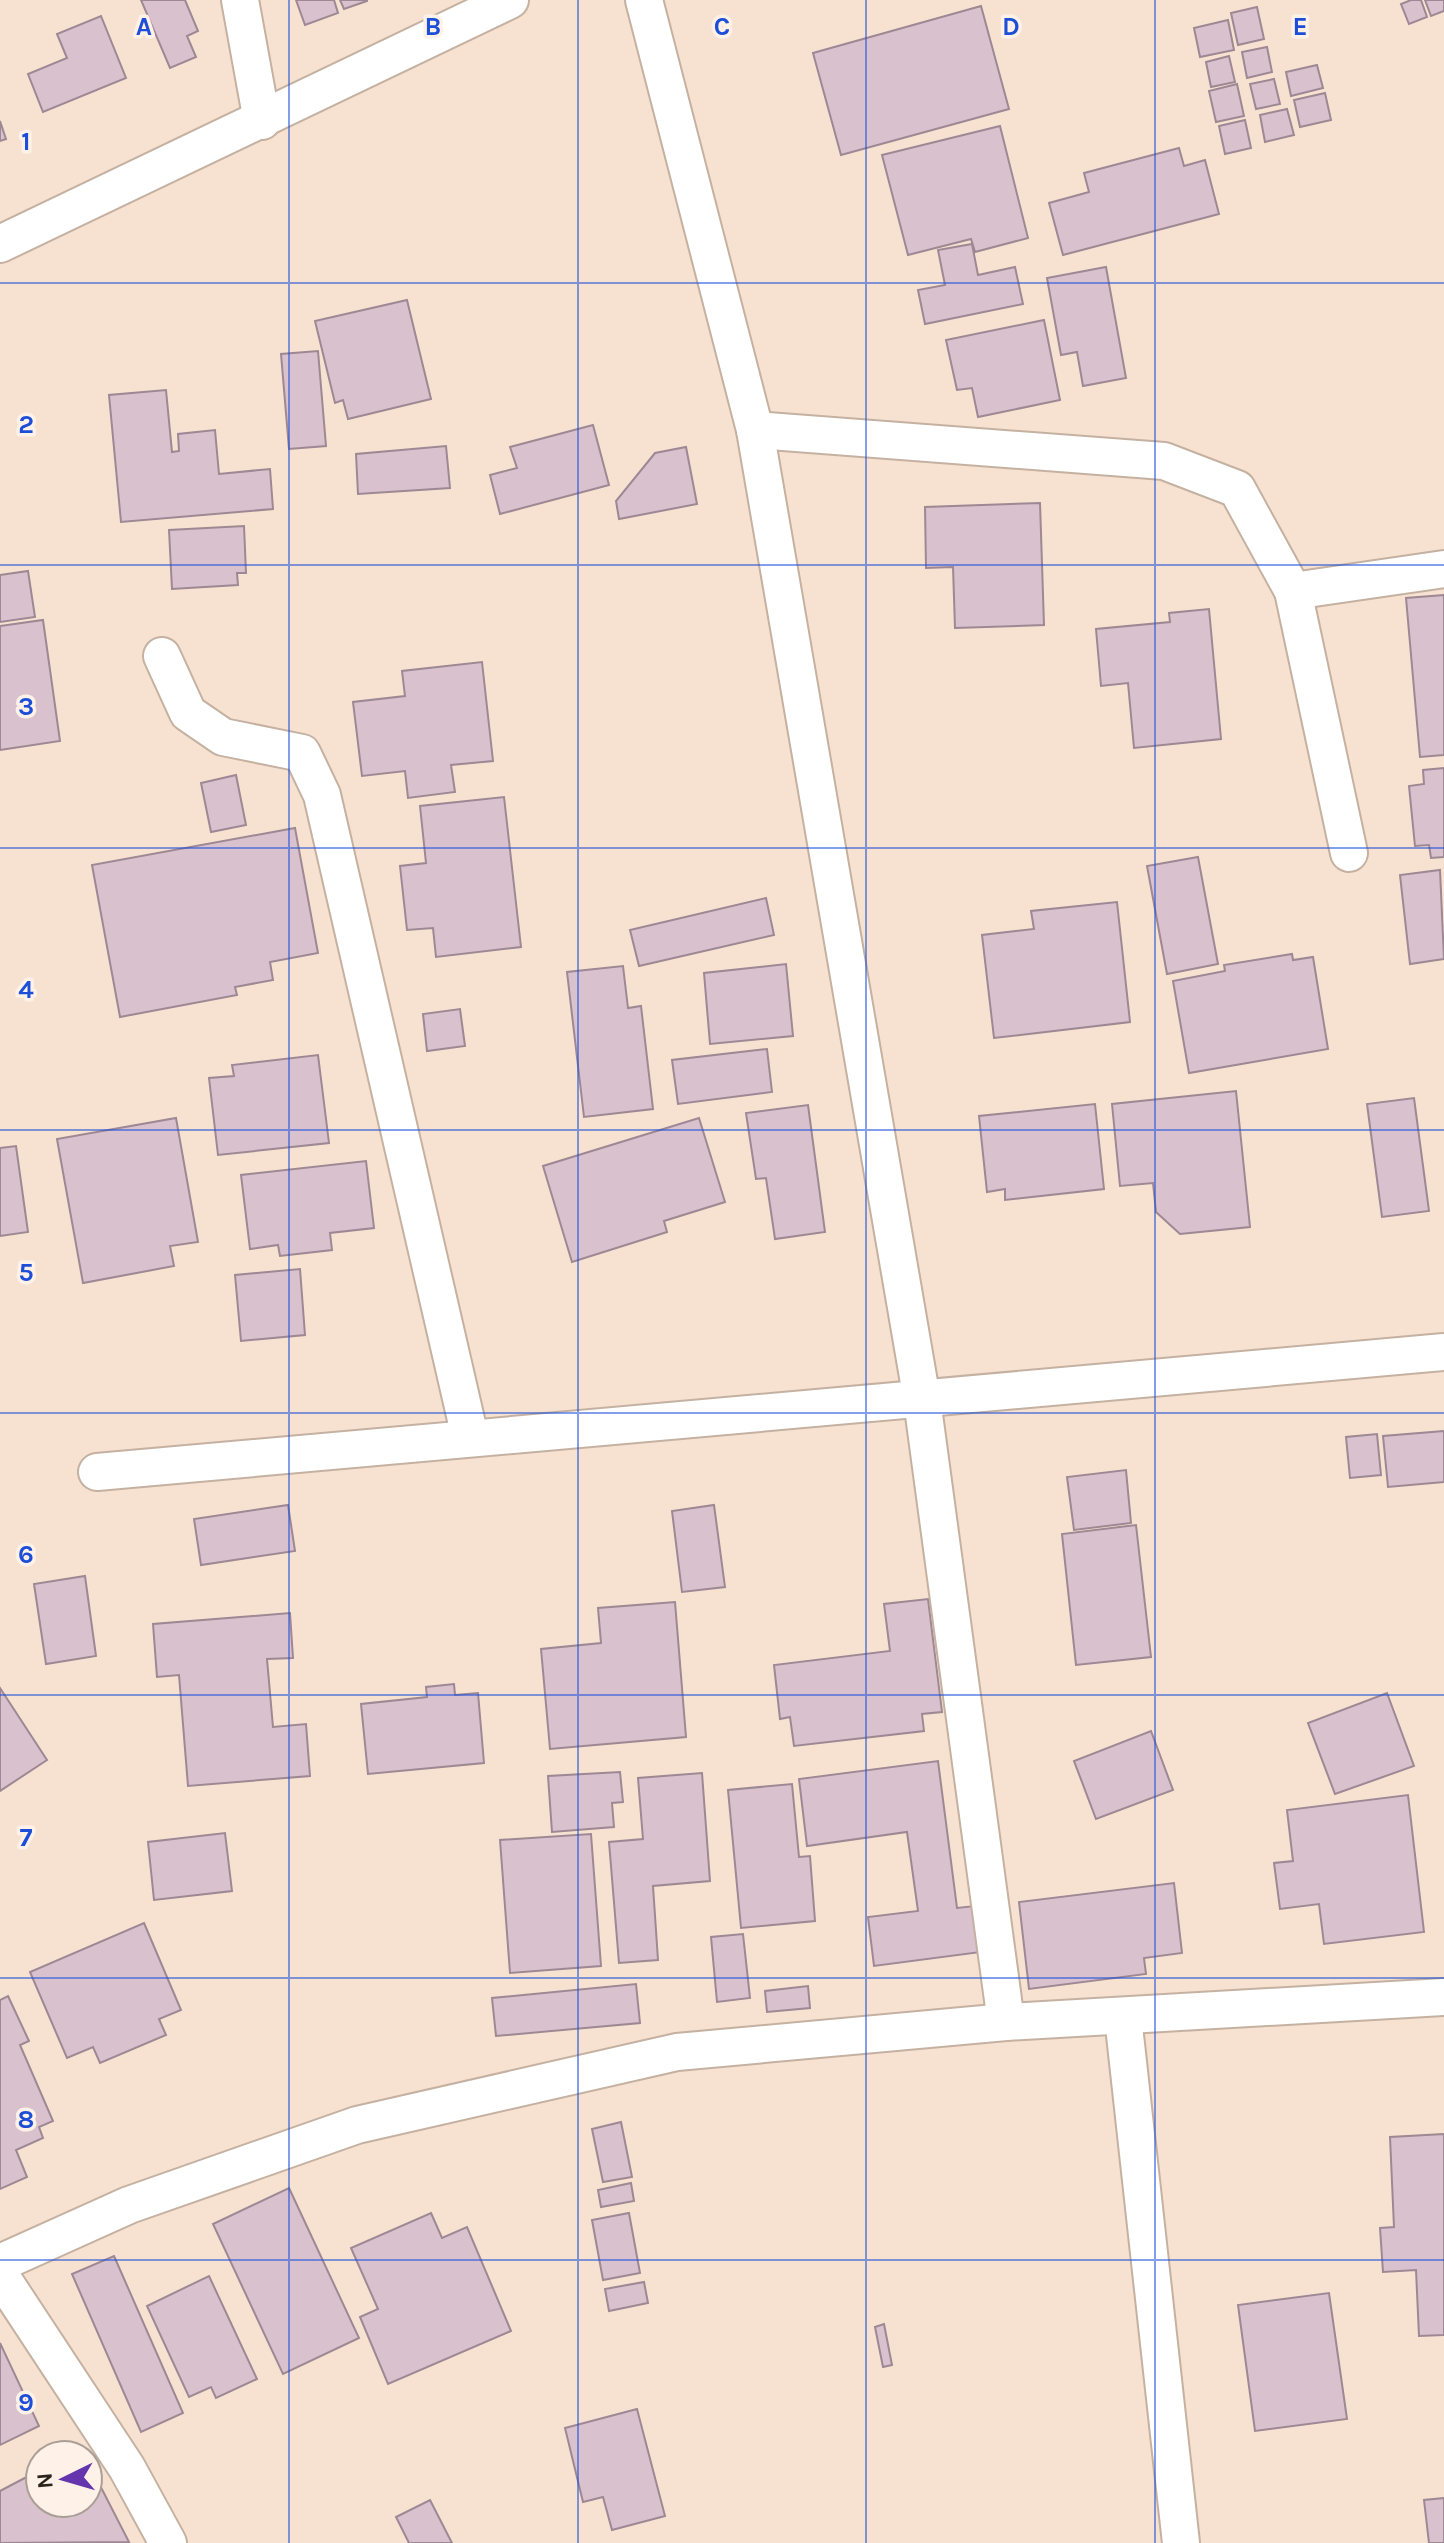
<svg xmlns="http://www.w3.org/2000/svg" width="1444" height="2543" viewBox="0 0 1444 2543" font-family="Karla,sans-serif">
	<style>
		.building { fill: #d9c1ce; stroke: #9e8894; stroke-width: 2 }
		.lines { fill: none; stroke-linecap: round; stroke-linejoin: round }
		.street-casing { stroke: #c5b1a1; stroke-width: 40 }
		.street { stroke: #fff; stroke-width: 36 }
		.grid { fill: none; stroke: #1d4ed8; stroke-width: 2; stroke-opacity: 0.55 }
		.grid-label { font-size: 26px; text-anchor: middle; font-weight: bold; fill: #1d4ed8; stroke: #fef1e7; stroke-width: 7; stroke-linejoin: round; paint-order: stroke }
	</style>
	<rect width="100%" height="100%" fill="#f7e2d1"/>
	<g class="building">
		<polygon points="141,0 185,0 198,31 187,36 196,57 170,68"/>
		<polygon points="296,0 334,0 338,13 305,25"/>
		<polygon points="340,0 367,0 367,1 344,9"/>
		<polygon points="1411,0 1421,0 1427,17 1409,24 1401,4"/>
		<polygon points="1425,0 1444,0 1444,11 1431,16"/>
		<polygon points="981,6 1009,109 841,155 813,53"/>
		<polygon points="1257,7 1264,39 1238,45 1231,13"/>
		<polygon points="101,16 126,78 43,112 28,74 67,58 57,34"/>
		<polygon points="1228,20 1234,50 1200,57 1194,28"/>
		<polygon points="1267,47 1272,72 1247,78 1242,52"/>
		<polygon points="1229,56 1235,82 1211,87 1206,62"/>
		<polygon points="1317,65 1323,88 1291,96 1286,72"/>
		<polygon points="1274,79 1280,104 1256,109 1250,84"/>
		<polygon points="1237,84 1244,116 1216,122 1209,91"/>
		<polygon points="1325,93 1331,120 1300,127 1294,100"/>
		<polygon points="1287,109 1294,135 1265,142 1260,115"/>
		<polygon points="1245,120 1251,148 1225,154 1219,126"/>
		<polygon points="0,121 6,139 0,141"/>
		<polygon points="1000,126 1028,238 975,252 971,239 908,255 882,155"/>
		<polygon points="1179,148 1184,166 1205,160 1219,214 1063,255 1049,203 1089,192 1084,173"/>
		<polygon points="972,244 978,275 1015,267 1023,304 925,324 918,290 945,285 938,250"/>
		<polygon points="1106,267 1126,378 1083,386 1077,352 1061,355 1047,278"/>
		<polygon points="407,300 431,399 348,419 343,400 335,403 315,321"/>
		<polygon points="1044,320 1060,400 978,417 972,388 957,390 946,340"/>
		<polygon points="318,351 326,446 289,449 281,354"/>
		<polygon points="166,390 172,452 179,451 178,434 215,430 219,474 270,469 273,509 121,522 109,395"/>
		<polygon points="593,425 609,485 500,514 490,475 517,468 510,447"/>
		<polygon points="446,446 450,488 358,494 356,454"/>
		<polygon points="686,447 697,504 619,519 616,501 655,453"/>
		<polygon points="1040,503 1044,625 955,628 953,567 926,568 925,507"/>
		<polygon points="244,526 246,573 237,573 238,585 172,589 169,530"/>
		<polygon points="28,571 35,617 0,622 0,575"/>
		<polygon points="1444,595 1444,755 1420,757 1406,598"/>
		<polygon points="1209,609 1221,739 1134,748 1128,683 1101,686 1096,629 1170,622 1169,613"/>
		<polygon points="43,620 60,741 0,750 0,626"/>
		<polygon points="482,662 493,761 451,765 455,792 408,798 405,771 362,776 353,702 405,696 402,671"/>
		<polygon points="1444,768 1444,857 1431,858 1429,845 1415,846 1409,786 1424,784 1423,770"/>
		<polygon points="236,775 246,825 211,832 201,783"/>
		<polygon points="504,797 521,947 436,957 433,928 407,930 400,866 426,863 420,806"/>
		<polygon points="295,828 318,953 270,962 273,980 235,987 237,995 120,1017 92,865"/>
		<polygon points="1198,857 1218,964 1167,974 1147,866"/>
		<polygon points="1440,870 1444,959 1410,964 1400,875"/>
		<polygon points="766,898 774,935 639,966 630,930"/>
		<polygon points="1117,902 1130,1022 994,1038 982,935 1034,929 1031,911"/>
		<polygon points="1292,954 1293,960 1313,957 1328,1049 1189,1073 1173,981 1225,971 1224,965"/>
		<polygon points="786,964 793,1036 710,1044 704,973"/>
		<polygon points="623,966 628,1008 641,1006 653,1109 584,1117 567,972"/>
		<polygon points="460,1009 465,1046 427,1051 423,1014"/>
		<polygon points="767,1049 772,1092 678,1104 672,1060"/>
		<polygon points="318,1055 329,1143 218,1155 209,1078 234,1076 232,1065"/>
		<polygon points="1236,1091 1250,1227 1180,1234 1156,1212 1153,1183 1120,1186 1112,1104"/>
		<polygon points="1414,1098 1429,1211 1382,1217 1367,1104"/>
		<polygon points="1095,1104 1104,1189 1005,1200 1005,1189 987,1192 979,1116"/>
		<polygon points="808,1105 825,1232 775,1239 766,1178 756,1179 746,1113"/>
		<polygon points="176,1118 198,1242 170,1246 174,1266 83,1283 57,1139"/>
		<polygon points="699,1118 725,1202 664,1221 667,1232 572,1262 543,1166"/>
		<polygon points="16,1146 28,1232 0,1236 0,1148"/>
		<polygon points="366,1161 374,1228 330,1233 332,1250 280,1256 278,1245 250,1249 241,1175"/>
		<polygon points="300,1269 305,1335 241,1341 235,1275"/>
		<polygon points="1444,1431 1444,1482 1388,1487 1383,1436"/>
		<polygon points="1377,1434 1381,1475 1350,1478 1346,1437"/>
		<polygon points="1126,1470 1131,1523 1074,1530 1067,1477"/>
		<polygon points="288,1505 295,1551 201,1565 194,1519"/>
		<polygon points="714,1505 725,1587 682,1592 672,1511"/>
		<polygon points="1136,1525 1151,1657 1076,1665 1062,1534"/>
		<polygon points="85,1576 96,1656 46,1664 34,1584"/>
		<polygon points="928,1599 942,1712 922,1714 924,1731 794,1746 790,1717 780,1719 774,1665 890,1651 884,1604"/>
		<polygon points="675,1602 686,1737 550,1749 541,1649 601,1643 598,1608"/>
		<polygon points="290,1613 293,1658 267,1659 273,1727 306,1724 310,1776 188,1786 179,1675 157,1677 153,1624"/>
		<polygon points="454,1684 455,1695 478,1693 484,1763 368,1774 361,1704 427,1697 426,1687"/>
		<polygon points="0,1688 47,1760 0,1791"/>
		<polygon points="1387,1693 1414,1766 1335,1794 1308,1723"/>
		<polygon points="1151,1731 1173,1790 1096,1819 1074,1761"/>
		<polygon points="938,1761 957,1908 975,1906 981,1952 874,1966 868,1917 918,1911 907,1832 807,1846 799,1779"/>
		<polygon points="620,1772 623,1802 612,1803 614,1827 552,1832 548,1776"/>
		<polygon points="702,1773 710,1881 653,1886 658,1960 619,1963 609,1842 643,1839 638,1778"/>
		<polygon points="792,1784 799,1857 810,1856 815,1921 741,1928 728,1790"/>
		<polygon points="1408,1795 1424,1932 1324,1944 1319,1904 1280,1909 1274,1863 1293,1861 1287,1810"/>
		<polygon points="225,1833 232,1891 154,1900 148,1842"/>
		<polygon points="591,1834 601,1966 510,1973 500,1840"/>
		<polygon points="1174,1883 1182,1953 1144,1958 1146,1974 1029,1989 1019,1902"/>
		<polygon points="144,1923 181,2010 159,2019 166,2035 100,2063 93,2047 67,2058 30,1972"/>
		<polygon points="743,1934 750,1998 717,2002 711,1937"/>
		<polygon points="636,1984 640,2023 496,2036 492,1998"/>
		<polygon points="808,1986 810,2008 767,2012 765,1991"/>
		<polygon points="8,1996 29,2041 20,2045 53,2121 39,2127 43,2138 16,2150 27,2177 0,2189 0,2000"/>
		<polygon points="621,2122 632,2177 603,2182 592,2129"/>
		<polygon points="1444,2134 1444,2335 1419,2336 1416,2270 1383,2272 1380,2228 1394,2227 1390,2137"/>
		<polygon points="631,2183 634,2201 601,2207 598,2190"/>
		<polygon points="289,2188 359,2338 283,2374 213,2224"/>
		<polygon points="431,2213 442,2238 467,2227 511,2331 388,2384 360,2317 378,2309 351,2248"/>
		<polygon points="629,2213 640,2273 603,2280 592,2220"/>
		<polygon points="114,2256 183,2413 141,2432 72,2274"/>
		<polygon points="209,2276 257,2379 216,2398 211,2387 189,2397 147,2306"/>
		<polygon points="644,2282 648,2303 609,2311 605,2289"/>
		<polygon points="1329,2293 1347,2419 1255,2431 1238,2305"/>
		<polygon points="884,2324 892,2365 883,2367 875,2327"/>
		<polygon points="0,2343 39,2426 0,2445"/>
		<polygon points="637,2409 665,2516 612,2530 603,2497 583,2502 565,2428"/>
		<polygon points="88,2462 129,2542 0,2543 0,2491 40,2470 40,2503 88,2503"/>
		<polygon points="1444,2498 1444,2543 1429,2543 1424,2500"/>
		<polygon points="430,2500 452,2543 409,2543 396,2517"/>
	</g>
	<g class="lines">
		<defs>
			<g id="street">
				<polyline points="240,0 262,121"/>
				<polyline points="644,0 755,430 922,1400 1006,2022"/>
				<polyline points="0,244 510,0"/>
				<polyline points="755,430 1164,461 1237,489 1293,591 1349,853"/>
				<polyline points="1293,591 1444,569"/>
				<polyline points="162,656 188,713 223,737 302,753 322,795 470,1437"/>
				<polyline points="97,1472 1444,1352"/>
				<polyline points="1123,2017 1181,2543"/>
				<polyline points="0,2263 129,2205 357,2125 677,2052 1006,2022 1444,1997"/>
				<polyline points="0,2275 127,2468 168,2543"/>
			</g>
		</defs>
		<use href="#street" class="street-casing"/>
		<use href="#street" class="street"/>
	</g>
	<path class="grid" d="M289,0V2543M578,0V2543M866,0V2543M1155,0V2543M0,283H1444M0,565H1444M0,848H1444M0,1130H1444M0,1413H1444M0,1695H1444M0,1978H1444M0,2260H1444"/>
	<g class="grid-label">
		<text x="144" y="35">A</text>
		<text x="433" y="35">B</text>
		<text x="722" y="35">C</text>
		<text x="1011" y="35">D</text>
		<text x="1300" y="35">E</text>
		<text x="26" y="150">1</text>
		<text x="26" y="433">2</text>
		<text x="26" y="715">3</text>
		<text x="26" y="998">4</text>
		<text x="26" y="1281">5</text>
		<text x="26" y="1563">6</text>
		<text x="26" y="1846">7</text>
		<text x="26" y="2128">8</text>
		<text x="26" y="2411">9</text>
	</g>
	<g transform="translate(64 2479) rotate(265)"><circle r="38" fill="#fef1e7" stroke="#aa9f97" stroke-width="2"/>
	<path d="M0-6L14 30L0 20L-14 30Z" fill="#6435ad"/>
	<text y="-12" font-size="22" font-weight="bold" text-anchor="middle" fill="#2b241e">N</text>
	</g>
</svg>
